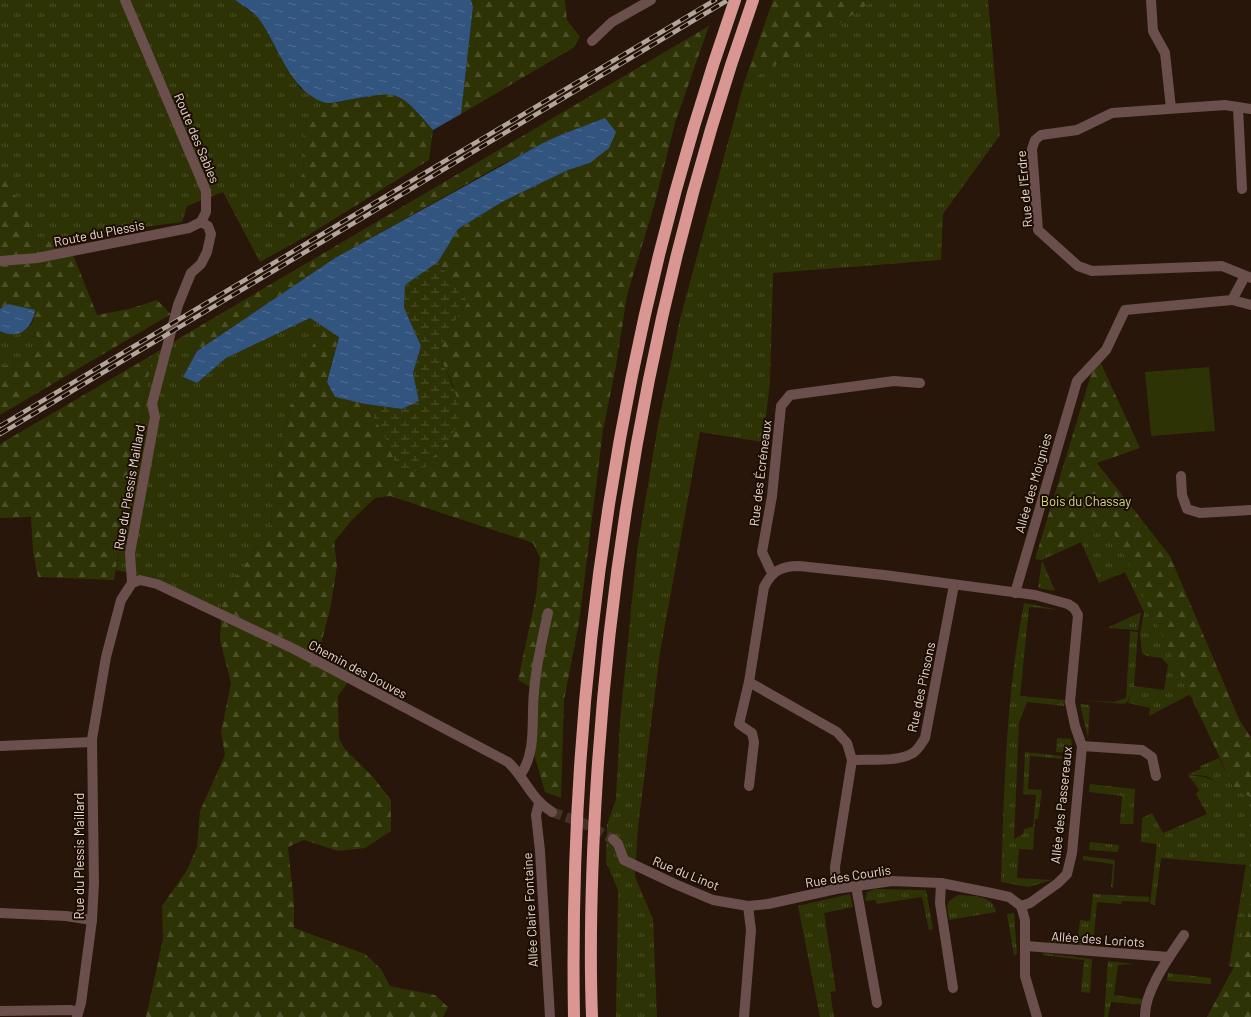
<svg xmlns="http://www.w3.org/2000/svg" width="1251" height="1017" viewBox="0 0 1251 1017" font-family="Barlow,sans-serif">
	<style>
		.grass { fill: url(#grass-tufts) }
		.forest { fill: url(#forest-firs) }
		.wetland { fill: url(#wetland-marsh) }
		.park { fill: #2e3305 }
		.water { fill: url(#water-ripples) }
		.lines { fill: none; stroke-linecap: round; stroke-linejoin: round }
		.minor-tunnel { stroke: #433327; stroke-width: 10; stroke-dasharray: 10 5; stroke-linecap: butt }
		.minor { stroke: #6a4f4d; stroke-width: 10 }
		.highway { stroke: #da9693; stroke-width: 12 }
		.rail-casing { stroke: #b2a59b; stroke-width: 4.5 }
		.rail { stroke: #1d0d03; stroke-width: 3; stroke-dasharray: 9; stroke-linecap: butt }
		.labels { text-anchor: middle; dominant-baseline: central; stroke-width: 4; stroke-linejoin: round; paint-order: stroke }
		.street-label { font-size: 13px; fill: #e4d8d0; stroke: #1d0d03 }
		.park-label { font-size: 13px; fill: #cedb84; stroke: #1d0d03 }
	</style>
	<defs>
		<pattern id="grass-tufts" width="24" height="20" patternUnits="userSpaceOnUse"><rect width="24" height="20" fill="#2e3305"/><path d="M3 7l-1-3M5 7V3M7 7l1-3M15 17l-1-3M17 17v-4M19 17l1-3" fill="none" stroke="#4c5028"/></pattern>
		<pattern id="forest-firs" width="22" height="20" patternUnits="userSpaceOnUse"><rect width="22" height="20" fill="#2e3305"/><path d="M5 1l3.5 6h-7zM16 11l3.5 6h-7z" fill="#4c5028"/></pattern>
		<pattern id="wetland-marsh" width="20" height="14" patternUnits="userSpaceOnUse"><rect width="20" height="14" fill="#2e3305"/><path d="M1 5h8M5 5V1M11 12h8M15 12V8" fill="none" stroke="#4c5028"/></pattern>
		<pattern id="water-ripples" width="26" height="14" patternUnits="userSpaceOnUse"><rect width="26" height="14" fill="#325580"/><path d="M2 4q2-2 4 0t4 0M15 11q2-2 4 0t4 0" fill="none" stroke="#506d91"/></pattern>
	</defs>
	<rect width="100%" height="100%" fill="#271609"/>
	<g class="grass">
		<polygon points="0,0 235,0 259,18 300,88 324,102 306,123 303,144 304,173 289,192 271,224 310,234 260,262 223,192 187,206 182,222 37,241 3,171 0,170"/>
		<polygon points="874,0 988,0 1000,135 943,214 941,260 773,273 770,382 763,442 700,432 660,653 638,827 635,877 653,919 657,1017 616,1017 618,890 606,862 607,825 616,799 620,720 637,551 658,425 680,319 744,83 801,50"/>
		<polygon points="310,318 323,326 302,366 280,446 272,497 271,529 222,596 221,609 154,578 116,570 152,355 188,333 197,351 183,377 197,383 226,358"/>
		<path d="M31,325L42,346C32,360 17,365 0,366V331L23,332Z"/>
		<polygon points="1110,525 1191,694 1149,716 1150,708 1128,703 1133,687 1128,701 1124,704 1078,700 1114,702 1126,698 1130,631 1138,632 1134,686 1164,690 1168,665 1162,658 1147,656 1142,653 1140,634 1144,612 1125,572 1099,583 1081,542 1042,560 1055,591 1038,588 1042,560 1035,559"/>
		<path d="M1024,603L1060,610L1029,607L1020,696L1065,700L1064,706L1027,702L1019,723L1014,839L1023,834L1024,829L1033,827L1036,795L1023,794L1025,752L1062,756V759L1030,756L1028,789L1042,790L1038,819H1035L1033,850L1019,849L1017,878L1052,880L1028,887L1001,882C1004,789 1006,695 1024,603Z"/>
		<polygon points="1141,612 1138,630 1107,628"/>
		<polygon points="1080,704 1090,705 1088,738"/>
		<polygon points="1057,738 1071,739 1073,753 1056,752"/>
		<polygon points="1219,758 1235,790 1249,796 1251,801 1251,904 1234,967 1229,966 1246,865 1161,858 1155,905 1150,904 1157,844 1141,842 1142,818 1152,813 1163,833 1207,814 1196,794 1199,790 1188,775 1205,777 1219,783 1206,776 1188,774 1201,769 1200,766"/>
		<polygon points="1090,784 1135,789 1133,824 1120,824 1122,796 1089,792"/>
		<polygon points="1090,842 1119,845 1118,852 1089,850"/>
		<polygon points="1083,856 1115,860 1113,888 1111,887 1113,864 1083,860"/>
		<polygon points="876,889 926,890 933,929 929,930 922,897 877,904 875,900 865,901 867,892"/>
		<polygon points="850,894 853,907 824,913 836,991 830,992 834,1017 820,1017 798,906"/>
		<polygon points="1093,894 1149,897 1149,902 1122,901 1121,904 1097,902 1093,947 1049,943 1049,940 1077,943 1080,920 1090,921"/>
		<path d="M958,895C971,896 994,895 996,912L949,920L947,906L949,901Z"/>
		<polygon points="1014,913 1017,954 1014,955 1007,914"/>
		<polygon points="1043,953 1092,959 1090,993 1081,992 1084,960 1043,955"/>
		<polygon points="1108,961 1135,964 1118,965 1114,995 1149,1000 1147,1005 1111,1002 1108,1017 1104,1017"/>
		<polygon points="1168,973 1211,978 1211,984 1167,981"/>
	</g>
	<g class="forest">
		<polygon points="471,0 565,0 567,20 580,37 573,48 461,114 473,7"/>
		<polygon points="773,0 874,0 801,50 744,83"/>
		<polygon points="709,26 675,123 654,206 627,295 616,366 603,430 579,623 564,700 561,798 545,792 534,754 538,691 518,680 536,596 540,558 533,543 390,496 375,498 352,520 334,542 337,566 331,605 320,648 356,671 338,696 339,739 345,749 373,777 391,800 391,831 365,848 338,851 304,840 288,847 294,903 294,928 365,954 381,969 390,986 435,995 448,1007 443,1017 146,1017 163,939 162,906 187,870 197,847 200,811 225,755 221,732 231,683 220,640 222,596 271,529 272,497 280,446 302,366 323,326 339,336 327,382 335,397 365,404 383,432 397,467 419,472 432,458 454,387 439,355 446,333 468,302 438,262 458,229 502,202 568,170 590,163 604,119 558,136 499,166 335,258 197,351 188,333"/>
		<polygon points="384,93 401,96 415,109 433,130 429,160 310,234 271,224 266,219 304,173 303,144 306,123 324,102 335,103"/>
		<path d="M0,170H3L37,241L66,237L97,315L129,309L157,300L171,314L0,415V366C17,365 32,360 42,346L31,325L34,318L8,304L0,309Z"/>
		<polygon points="152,355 114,580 38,577 33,552 31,517 0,518 0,444"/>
		<polygon points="1097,355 1140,448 1097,463 1170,556 1239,719 1251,738 1251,801 1249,796 1235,790 1110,525 1035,559"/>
		<polygon points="1251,904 1251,1017 1207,1017 1234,967"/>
	</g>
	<path class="wetland" d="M438,262L468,302L446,333L439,355C445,369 462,402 460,417C456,436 432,458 419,472L397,467L383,432L365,404L402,409L419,401L413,373L421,346L404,308L405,285Z"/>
	<polygon class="park" points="1209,367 1215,431 1151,436 1145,372"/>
	<g class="water">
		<path d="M235,0H471L473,7L461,114L433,130C398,90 400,90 348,100C340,101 330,105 323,102C289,90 279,46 259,19C254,12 243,6 235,0Z"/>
		<polygon points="605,118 616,132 609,148 590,163 568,170 502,202 458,229 438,262 405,285 404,308 421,346 413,373 419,401 402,409 365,404 335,397 327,382 339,337 310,318 226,358 197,383 183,377 197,351 335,258 543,143 558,136"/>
		<path d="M8,304L35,310C32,329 19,340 0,331V309Z"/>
	</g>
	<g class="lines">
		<polyline class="minor-tunnel" points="552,812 583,823 613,839"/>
		<g class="minor">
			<polyline points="125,0 206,191 206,212 201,222"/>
			<polyline points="1151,0 1153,31 1165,53 1171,108"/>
			<polyline points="592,41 612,22 651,0"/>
			<polyline points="1238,107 1242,189"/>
			<polyline points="1251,109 1225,105 1112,113 1077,130 1041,135 1035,140 1032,149 1038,230 1078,266 1092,271 1222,266 1251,278"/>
			<polyline points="0,261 37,258 189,228 201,222"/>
			<polyline points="1232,300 1251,305"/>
			<polyline points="1181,476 1182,495 1187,509 1200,513 1251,510"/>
			<polyline points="772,573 762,552 772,496 781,406 790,395 894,381 920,383"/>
			<path d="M132,583L140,580L157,584L294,649L508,762C526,779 530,798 552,812"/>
			<polyline points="1015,593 1077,381 1106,350 1125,310 1232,300 1245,276"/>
			<polyline points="749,682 837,732 847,743 852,760 835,867 836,889"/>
			<polyline points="0,746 92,742"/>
			<polyline points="1082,746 1142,750 1152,757 1156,776"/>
			<path d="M852,760C868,759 897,762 911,754C918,751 921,744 925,738L954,585"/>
			<path d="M521,774C537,751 531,719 534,692C536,666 542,639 548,613"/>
			<path d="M749,786L754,742L752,733L739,724L749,682L764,587C772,571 781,566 799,566L884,575L1035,595L1068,604L1074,608L1078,615L1070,702L1075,726L1082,746L1072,853L1067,874L1058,883L1030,903L1021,906L1025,920V976L1037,1017"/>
			<polyline points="539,803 536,815 540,851 550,1017"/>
			<polyline points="613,839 618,844 624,860 675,884 713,900 748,906 751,930 744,1017"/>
			<polyline points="941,883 940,903 953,988"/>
			<polyline points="856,886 877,1003"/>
			<polyline points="748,906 768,904 836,889 892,881 941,883 991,893 1009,897 1021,906"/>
			<polyline points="0,913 66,916 92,920"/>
			<polyline points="1026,946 1169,957"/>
			<polyline points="0,1011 71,1010 78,1012"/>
			<polyline points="77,1017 81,1003 92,920 94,883 92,739 106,657 121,600 132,583 130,553 155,417 152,404 178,305 191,273 201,264 207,252 211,234 208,226 201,222"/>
			<path d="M1145,1017C1144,991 1170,956 1184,935"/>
		</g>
		<g class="highway">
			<path d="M574,1017C568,673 621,325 735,0"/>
			<path d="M592,1017C589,937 592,857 597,778C614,513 665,250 753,0"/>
		</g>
		<defs>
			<g id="rail">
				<polyline points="0,426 715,0"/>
				<polyline points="0,434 728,0"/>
			</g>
		</defs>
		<use href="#rail" class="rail-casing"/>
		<use href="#rail" class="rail"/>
	</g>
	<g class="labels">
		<g class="street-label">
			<text transform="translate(197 138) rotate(67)">Route des Sables</text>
			<text transform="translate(1024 189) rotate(-95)">Rue de l'Erdre</text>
			<text transform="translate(99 233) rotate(-11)">Route du Plessis</text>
			<text transform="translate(760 473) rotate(-83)">Rue des Écréneaux</text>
			<text transform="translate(1033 483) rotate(-74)">Allée des Moignies</text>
			<text transform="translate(129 487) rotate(-80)">Rue du Plessis Maillard</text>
			<text transform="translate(358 669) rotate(28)">Chemin des Douves</text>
			<text transform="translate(921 687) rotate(-78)">Rue des Pinsons</text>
			<text transform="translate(1061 805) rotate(-84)">Allée des Passereaux</text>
			<text transform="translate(79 856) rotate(-90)">Rue du Plessis Maillard</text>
			<text transform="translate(686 873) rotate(22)">Rue du Linot</text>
			<text transform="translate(848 876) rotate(-9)">Rue des Courlis</text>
			<text transform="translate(530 910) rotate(-93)">Allée Claire Fontaine</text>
			<text transform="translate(1098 939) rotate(4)">Allée des Loriots</text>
		</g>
		<g class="park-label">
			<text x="1086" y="501">Bois du Chassay</text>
		</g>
	</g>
</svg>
